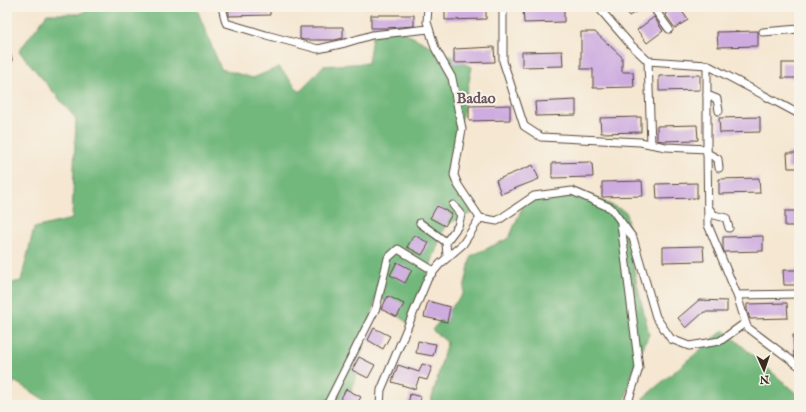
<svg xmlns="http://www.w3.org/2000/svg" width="806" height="412" viewBox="0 0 806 412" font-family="'IM FELL English',serif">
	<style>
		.forest { fill: #72b87d; stroke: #56714e }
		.building { fill: #ceace0 }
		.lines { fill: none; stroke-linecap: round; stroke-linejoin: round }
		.minor-casing { stroke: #574639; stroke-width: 9 }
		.tertiary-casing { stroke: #574639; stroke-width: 11 }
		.minor { stroke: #fff; stroke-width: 7 }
		.tertiary { stroke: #fff; stroke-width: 9 }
		.labels { text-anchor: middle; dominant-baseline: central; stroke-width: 4; stroke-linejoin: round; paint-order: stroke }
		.district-label { font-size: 15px; font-weight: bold; fill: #6e5862; stroke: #f7f3e8 }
	</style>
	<rect width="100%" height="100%" fill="#f7f3e8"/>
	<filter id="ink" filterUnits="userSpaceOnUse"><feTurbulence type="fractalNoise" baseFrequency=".025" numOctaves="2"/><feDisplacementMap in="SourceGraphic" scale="8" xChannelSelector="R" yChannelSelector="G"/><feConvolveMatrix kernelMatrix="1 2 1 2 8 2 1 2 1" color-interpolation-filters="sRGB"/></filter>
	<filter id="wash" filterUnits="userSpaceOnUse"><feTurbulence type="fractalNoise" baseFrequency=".012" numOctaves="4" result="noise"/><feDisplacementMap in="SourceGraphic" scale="16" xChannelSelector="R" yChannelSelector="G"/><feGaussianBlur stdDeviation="0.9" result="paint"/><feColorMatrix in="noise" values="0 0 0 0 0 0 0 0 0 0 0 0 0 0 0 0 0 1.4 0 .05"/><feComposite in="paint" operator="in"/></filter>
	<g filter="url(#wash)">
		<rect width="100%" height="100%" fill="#f5e7d1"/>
		<g class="forest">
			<polygon points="92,7 196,7 221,69 253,78 279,67 300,92 323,66 368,63 375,18 472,67 449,177 474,212 445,225 409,325 377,294 348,405 53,405 14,381 7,400 7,284 21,281 34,228 72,219 76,119 19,51 47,14 80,14"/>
			<polygon points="579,190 626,212 635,276 649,334 632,373 624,405 430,405 447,342 432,330 463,294 471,256 509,238 525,201"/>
			<polygon points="724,330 799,396 799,405 643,405 643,398"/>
		</g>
		<g id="blocks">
			<g class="building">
				<polygon points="229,7 270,7 270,15 229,16"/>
				<polygon points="445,7 486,7 486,19 445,20"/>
				<polygon points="564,7 564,22 524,23 523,8"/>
				<polygon points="623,7 644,7 629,16"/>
				<polygon points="675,7 679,7 688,20 675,28 665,14"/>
				<polygon points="371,15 414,15 414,26 387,28 371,28"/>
				<polygon points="654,17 663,31 647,43 637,30"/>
				<polygon points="300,27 343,27 343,38 335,40 304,40 300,39"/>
				<polygon points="758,31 758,46 718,47 717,32"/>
				<polygon points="581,32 595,32 622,57 622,72 633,72 634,87 593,88 593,69 581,69"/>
				<polygon points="494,47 495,62 454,63 454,49"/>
				<polygon points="562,51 563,66 522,67 522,52"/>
				<rect x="782" y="63" width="17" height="15"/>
				<polygon points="700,75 700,90 659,91 659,76"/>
				<polygon points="576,100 576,115 536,116 535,102"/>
				<polygon points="510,105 510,120 469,121 469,106"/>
				<polygon points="641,117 641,132 601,133 600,118"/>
				<polygon points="760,117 760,132 720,133 719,118"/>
				<polygon points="697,125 698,140 663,141 657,140 657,126"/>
				<polygon points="787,153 799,153 799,168 788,168"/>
				<polygon points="592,162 593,177 552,178 552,163"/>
				<polygon points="533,165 539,179 501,194 496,180"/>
				<polygon points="759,178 760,193 719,194 719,179"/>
				<polygon points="642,181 643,196 602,197 602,182"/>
				<polygon points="697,183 697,198 657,199 656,184"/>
				<polygon points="437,206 452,214 445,226 430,218"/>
				<rect x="785" y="211" width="14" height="15"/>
				<polygon points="414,235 429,243 422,255 407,247"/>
				<polygon points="763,236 763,251 724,252 723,248 723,237"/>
				<polygon points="703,246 704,261 663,262 663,247"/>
				<polygon points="397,262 412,270 405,283 390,275"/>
				<polygon points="783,270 799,270 799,285 784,285"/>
				<polygon points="388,296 404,304 397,317 381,309"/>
				<polygon points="699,300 727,301 727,312 704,312 686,328 678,318"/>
				<polygon points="428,301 450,307 447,322 424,317"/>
				<polygon points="787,303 788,318 750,319 747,310 747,304"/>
				<polygon points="374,328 390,336 383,349 368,340"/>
				<polygon points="793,335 799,335 799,359 794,356"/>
				<polygon points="418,341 436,344 433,356 416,353"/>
				<polygon points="359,357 375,365 368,378 352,370"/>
				<polygon points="422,364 432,367 427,380 419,378 415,389 392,382 398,365 419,372"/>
				<polygon points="346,389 361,397 356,405 345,405 339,402"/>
				<polygon points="410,394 421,397 419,405 408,405"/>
			</g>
		</g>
	</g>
	<g filter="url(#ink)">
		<use href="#blocks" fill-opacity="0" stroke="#574639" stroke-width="1"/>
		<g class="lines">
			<defs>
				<g id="minor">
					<polyline points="222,7 226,23 266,35 318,49 345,43 372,35 429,29"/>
					<polyline points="428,7 427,22 435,48 452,78 462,129 454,175 458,185 480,218 497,221 534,196 572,191 611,208 633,238 656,317 671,339 689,346 720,341 745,323"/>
					<polyline points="503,7 503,61 524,126 541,137 640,142 666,147 707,149 708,225 737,295 747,327 799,366"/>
					<polyline points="598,7 630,44 648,61 707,65 799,114"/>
					<polyline points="653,7 669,29"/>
					<polyline points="763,32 799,29"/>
					<polyline points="648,61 651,144"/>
					<polyline points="707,65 707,149"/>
					<polyline points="707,95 717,99 719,111"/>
					<polyline points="707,153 718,159 719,168"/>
					<polyline points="708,207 714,215 726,218 729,228"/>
					<polyline points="420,223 446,242 447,257"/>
					<polyline points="621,224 639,368 627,405"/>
					<polyline points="446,242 458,226 461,215 453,205"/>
					<polyline points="737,295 799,294"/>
					<polyline points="327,405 376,308 388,258 398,249 434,271"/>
					<polyline points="380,405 381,390 428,278 440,264 463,244 480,218"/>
				</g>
				<polyline id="tertiary" points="7,59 7,62"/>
			</defs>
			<use href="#minor" class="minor-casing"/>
			<use href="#tertiary" class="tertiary-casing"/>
			<use href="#minor" class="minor"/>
			<use href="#tertiary" class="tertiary"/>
		</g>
	</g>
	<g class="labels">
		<g class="district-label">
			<text x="476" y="98">Badao</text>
		</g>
	</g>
	<rect width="806" height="412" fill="none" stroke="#f7f3e8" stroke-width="24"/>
	<g transform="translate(764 370) rotate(177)" stroke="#f7f3e8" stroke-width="3" paint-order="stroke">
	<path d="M0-3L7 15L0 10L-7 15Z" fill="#3b2a1e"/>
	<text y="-6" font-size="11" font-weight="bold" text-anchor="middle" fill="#3b2a1e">N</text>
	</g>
</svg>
